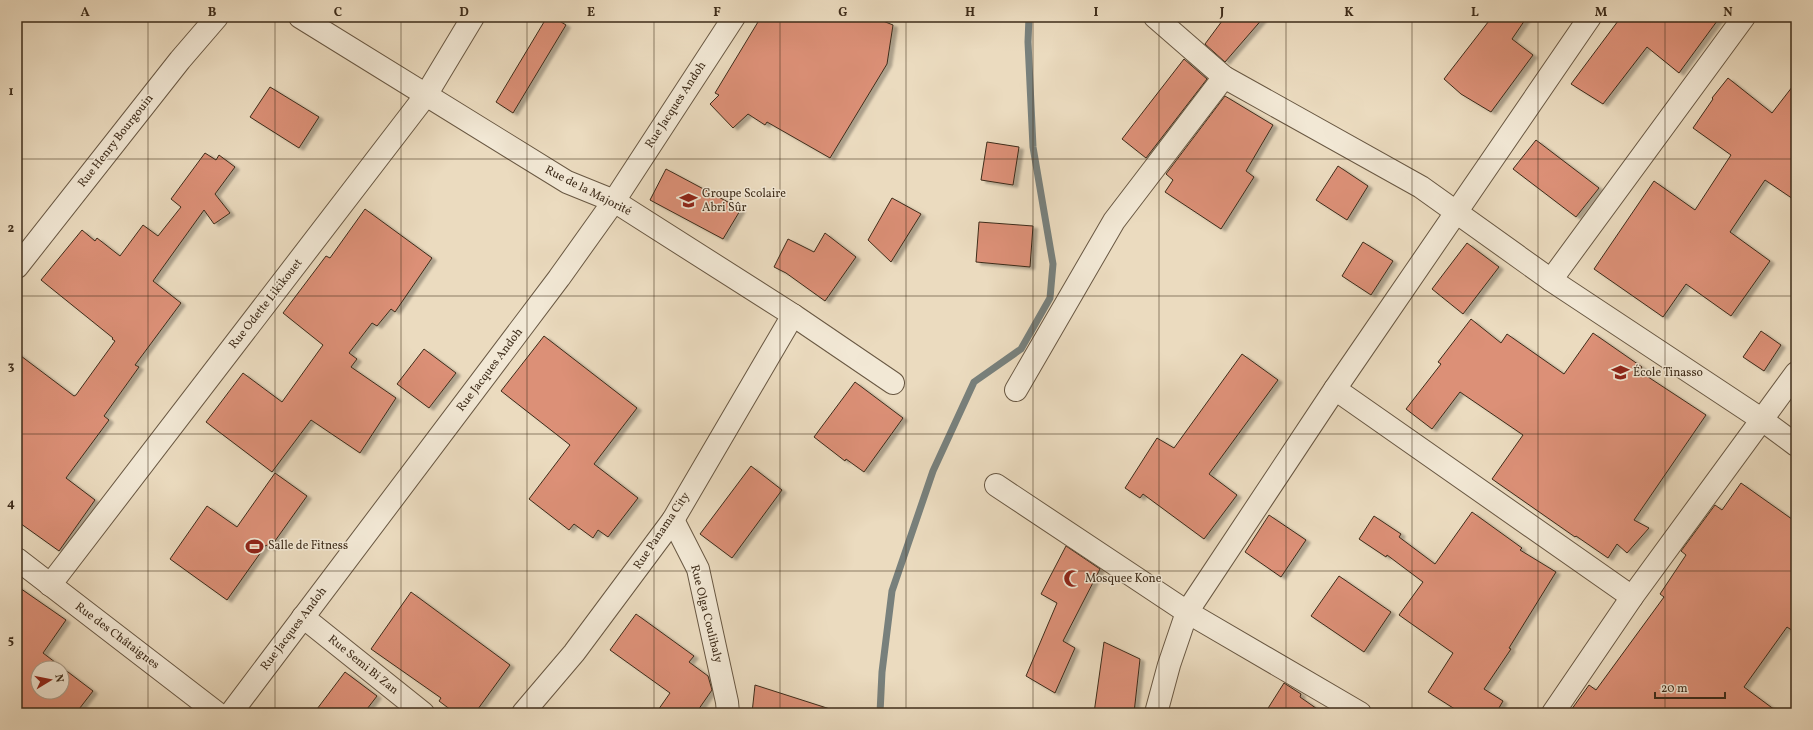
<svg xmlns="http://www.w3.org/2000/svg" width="1813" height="730" viewBox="0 0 1813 730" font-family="Vollkorn,serif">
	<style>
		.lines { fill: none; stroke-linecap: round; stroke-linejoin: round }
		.stream { stroke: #78807c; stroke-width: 7 }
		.building { fill: #dc9077; stroke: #3e2c1a; fill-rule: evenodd; filter: url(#shadow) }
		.minor-casing { stroke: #695843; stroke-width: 24 }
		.minor { stroke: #f2e8d5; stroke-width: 22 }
		.grid { fill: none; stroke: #3e2c1a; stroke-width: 1; stroke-opacity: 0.55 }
		.labels { text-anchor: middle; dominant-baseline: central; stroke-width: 3; stroke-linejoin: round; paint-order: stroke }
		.street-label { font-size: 12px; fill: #3e2c1a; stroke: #f2e8d5 }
		.poi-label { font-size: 12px; fill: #3e2c1a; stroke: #f2e8d5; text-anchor: start }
		.neatline { fill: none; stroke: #3e2c1a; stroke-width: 1.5 }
		.grid-label { font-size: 13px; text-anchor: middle; font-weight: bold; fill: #3e2c1a }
	</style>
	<defs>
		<filter id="shadow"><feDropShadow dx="4.5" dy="2.5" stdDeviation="1" flood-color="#0004"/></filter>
	</defs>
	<rect width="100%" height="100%" fill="#ebdbbf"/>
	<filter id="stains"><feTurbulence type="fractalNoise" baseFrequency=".005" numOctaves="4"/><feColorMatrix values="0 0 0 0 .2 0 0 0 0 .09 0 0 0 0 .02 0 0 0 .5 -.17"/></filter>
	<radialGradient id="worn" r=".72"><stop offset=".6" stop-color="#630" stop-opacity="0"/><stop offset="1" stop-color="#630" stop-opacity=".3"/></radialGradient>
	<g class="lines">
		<polyline class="stream" points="880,713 882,672 892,591 933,471 974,382 1021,349 1050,298 1053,264 1033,147 1028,42 1029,17"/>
	</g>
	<g class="building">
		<polygon points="547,17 553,17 566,25 513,113 496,102"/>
		<polygon points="761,17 873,17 893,25 887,64 830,158 767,122 765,125 748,114 733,128 710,104 719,95 715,93"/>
		<polygon points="1225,17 1264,17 1225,62 1205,44"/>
		<polygon points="1492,17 1527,17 1512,39 1533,55 1491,112 1461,94 1444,79"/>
		<polygon points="1621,17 1720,17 1679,73 1647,47 1603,104 1571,84"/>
		<polygon points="1184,59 1207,79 1146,158 1122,139"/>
		<polygon points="1728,78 1772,113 1796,82 1796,201 1765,180 1730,232 1770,261 1731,316 1686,284 1663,317 1594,269 1654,181 1695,210 1731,155 1693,128 1713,99 1712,98"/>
		<polygon points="270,87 319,117 299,148 250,117"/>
		<polygon points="1225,96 1273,125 1246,171 1254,177 1221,229 1165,192 1173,180 1166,174"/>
		<polygon points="1536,140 1599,188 1576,217 1513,169"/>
		<polygon points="987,142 1019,147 1013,185 981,180"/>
		<polygon points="205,153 216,160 219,155 235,167 215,194 230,213 214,224 204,210 153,281 181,303 135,365 139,367 104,416 109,420 66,478 95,500 59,551 17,521 17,353 74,396 76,395 115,341 112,339 113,338 41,280 82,230 95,241 97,238 120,256 143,225 158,236 181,207 171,199"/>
		<polygon points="1338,166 1368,186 1347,220 1316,200"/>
		<polygon points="666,169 741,209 723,239 650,200"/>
		<polygon points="892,198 921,214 891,262 868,240"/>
		<polygon points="365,209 432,258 395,312 391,309 377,326 372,323 349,353 357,359 351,367 396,398 360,453 311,420 272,472 206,422 243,373 282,402 323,345 283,313 326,256 330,258"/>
		<polygon points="979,222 1033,226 1030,267 976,262"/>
		<polygon points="825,233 856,257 825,301 786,273 774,267 788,239 814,252"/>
		<polygon points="1363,242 1393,261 1371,295 1342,276"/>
		<polygon points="1467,243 1499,267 1463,314 1432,289"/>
		<polygon points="1471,319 1501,343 1507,334 1564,374 1593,333 1642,367 1639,371 1706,415 1634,520 1649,528 1627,553 1617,544 1608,558 1576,536 1575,537 1492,479 1523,435 1460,392 1432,429 1406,409 1441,364 1438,362"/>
		<polygon points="1761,331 1781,345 1764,371 1743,357"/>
		<polygon points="544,336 637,408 594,464 638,498 608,537 598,530 593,538 574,524 569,530 529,499 570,445 501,391"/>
		<polygon points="424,349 456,373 429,408 397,384"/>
		<polygon points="1242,354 1278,380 1209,474 1237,495 1204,539 1143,494 1140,498 1125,488 1157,438 1174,448"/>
		<polygon points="855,382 903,418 864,472 846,459 845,461 814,437"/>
		<polygon points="751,466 782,490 732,558 700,534"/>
		<polygon points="275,473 307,496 270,548 266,545 227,600 170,559 207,506 237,527"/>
		<polygon points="1741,483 1796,522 1796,633 1787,627 1744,687 1779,713 1569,713 1589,685 1596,690 1664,597 1660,594 1686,555 1681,551 1715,505 1722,510"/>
		<polygon points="1472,512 1522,548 1520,550 1556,572 1509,648 1511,649 1484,689 1503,701 1496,713 1461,713 1428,692 1453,653 1399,615 1423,582 1387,555 1386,557 1359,539 1374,516 1401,534 1399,537 1435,564"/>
		<polygon points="1269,515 1306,540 1281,577 1245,552"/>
		<polygon points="1066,546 1100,569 1063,641 1075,648 1055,693 1026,676 1057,603 1041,594"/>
		<polygon points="1339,576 1391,612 1364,652 1311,616"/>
		<path d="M17,586L66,620L43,653L93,691L76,713H17ZM38,668H62V692H38Z"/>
		<polygon points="411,592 510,665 475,713 455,713 439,701 441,698 371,649"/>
		<polygon points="636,614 694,656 689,662 708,676 712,690 696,713 656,713 670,693 610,650"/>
		<polygon points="1104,642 1140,659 1134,713 1094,713"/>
		<polygon points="345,672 377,696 364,713 314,713"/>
		<polygon points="1284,683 1301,694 1300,697 1323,713 1265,713"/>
		<polygon points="755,685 830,709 829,713 752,713"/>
	</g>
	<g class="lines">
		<defs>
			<g id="minor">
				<polyline points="300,17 567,182 614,201 793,315 893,383"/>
				<polyline points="1155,17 1224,77 1421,187 1551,280 1761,419 1796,445"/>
				<polyline points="17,267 180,60 217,17"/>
				<polyline points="1551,280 1744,17"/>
				<polyline points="1335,389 1632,597"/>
				<polyline points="1016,390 1114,221 1224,77"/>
				<polyline points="996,485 1187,612 1360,713"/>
				<polyline points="673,520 698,569 727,702 728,713"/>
				<polyline points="17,559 217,713"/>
				<polyline points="50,585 426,95 473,17"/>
				<polyline points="303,617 423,713"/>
				<polyline points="231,713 559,278 614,201 734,17"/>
				<polyline points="523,713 574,653 673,520 793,315"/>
				<polyline points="1156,713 1169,665 1187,612 1335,389 1590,17"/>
				<polyline points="1553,713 1632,597 1796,373"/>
			</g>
		</defs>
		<use href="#minor" class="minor-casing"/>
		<use href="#minor" class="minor"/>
	</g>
	<path class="grid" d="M148,17V713M275,17V713M401,17V713M527,17V713M654,17V713M780,17V713M906,17V713M1033,17V713M1159,17V713M1286,17V713M1412,17V713M1538,17V713M1665,17V713M17,159H1796M17,296H1796M17,434H1796M17,571H1796"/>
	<defs>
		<symbol id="school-bare" viewBox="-9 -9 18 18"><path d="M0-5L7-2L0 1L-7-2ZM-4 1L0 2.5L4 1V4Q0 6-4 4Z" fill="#8f2418" stroke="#f2e8d5" stroke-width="2.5" paint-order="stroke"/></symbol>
		<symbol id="stadium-bare" viewBox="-9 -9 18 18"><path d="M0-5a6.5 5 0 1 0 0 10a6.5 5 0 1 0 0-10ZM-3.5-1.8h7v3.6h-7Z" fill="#8f2418" stroke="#f2e8d5" stroke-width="2.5" paint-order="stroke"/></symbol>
		<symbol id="mosque-bare" viewBox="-9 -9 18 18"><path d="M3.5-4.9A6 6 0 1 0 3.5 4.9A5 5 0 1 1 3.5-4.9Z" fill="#8f2418" stroke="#f2e8d5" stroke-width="2.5" paint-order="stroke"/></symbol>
	</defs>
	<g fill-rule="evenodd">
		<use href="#school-bare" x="676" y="188" width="25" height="25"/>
		<use href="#school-bare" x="1608" y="360" width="25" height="25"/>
		<use href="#stadium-bare" x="242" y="534" width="25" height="25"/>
		<use href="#mosque-bare" x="1060" y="566" width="25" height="25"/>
	</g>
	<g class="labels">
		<g class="street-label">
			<text transform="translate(676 105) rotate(-57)">Rue Jacques Andoh</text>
			<text transform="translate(116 141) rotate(-52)">Rue Henry Bourgouin</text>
			<text transform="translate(588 191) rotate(27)">Rue de la Majorité</text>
			<text transform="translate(266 304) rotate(-52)">Rue Odette Likikouet</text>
			<text transform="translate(490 370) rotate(-53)">Rue Jacques Andoh</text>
			<text transform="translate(662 531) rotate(-56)">Rue Panama City</text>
			<text transform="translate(706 614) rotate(76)">Rue Olga Coulibaly</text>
			<text transform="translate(294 629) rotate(-53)">Rue Jacques Andoh</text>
			<text transform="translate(117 636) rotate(37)">Rue des Châtaignes</text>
			<text transform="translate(363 665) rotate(39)">Rue Semi Bi Zan</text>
		</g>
		<g class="poi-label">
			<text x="702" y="194">Groupe Scolaire<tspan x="702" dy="14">Abri Sûr</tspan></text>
			<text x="1633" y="373">École Tinasso</text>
			<text x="268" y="546">Salle de Fitness</text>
			<text x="1085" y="579">Mosquee Kone</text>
		</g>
	</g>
	<rect width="1813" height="730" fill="none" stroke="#ebdbbf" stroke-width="44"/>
	<g transform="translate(50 680) rotate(80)"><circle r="19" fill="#f2e8d5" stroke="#aa9d8a"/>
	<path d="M0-3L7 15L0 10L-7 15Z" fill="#8f2418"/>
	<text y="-6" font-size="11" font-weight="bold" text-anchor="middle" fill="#3e2c1a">N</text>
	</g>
	<path d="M1655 692v6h70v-6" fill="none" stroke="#3e2c1a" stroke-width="2"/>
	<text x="1661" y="692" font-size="12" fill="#3e2c1a" stroke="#f2e8d5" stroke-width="3" paint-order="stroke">20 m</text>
	<rect x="22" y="22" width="1769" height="686" class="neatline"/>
	<g class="grid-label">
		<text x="85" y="16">A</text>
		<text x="212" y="16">B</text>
		<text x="338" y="16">C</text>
		<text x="464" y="16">D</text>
		<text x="591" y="16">E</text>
		<text x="717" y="16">F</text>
		<text x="843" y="16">G</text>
		<text x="970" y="16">H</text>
		<text x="1096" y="16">I</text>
		<text x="1222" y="16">J</text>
		<text x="1349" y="16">K</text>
		<text x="1475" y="16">L</text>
		<text x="1601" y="16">M</text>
		<text x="1728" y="16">N</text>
		<text x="11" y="95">1</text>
		<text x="11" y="232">2</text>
		<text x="11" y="370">3</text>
		<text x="11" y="507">4</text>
		<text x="11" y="644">5</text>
	</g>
	<rect width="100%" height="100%" filter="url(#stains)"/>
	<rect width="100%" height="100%" fill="url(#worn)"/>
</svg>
